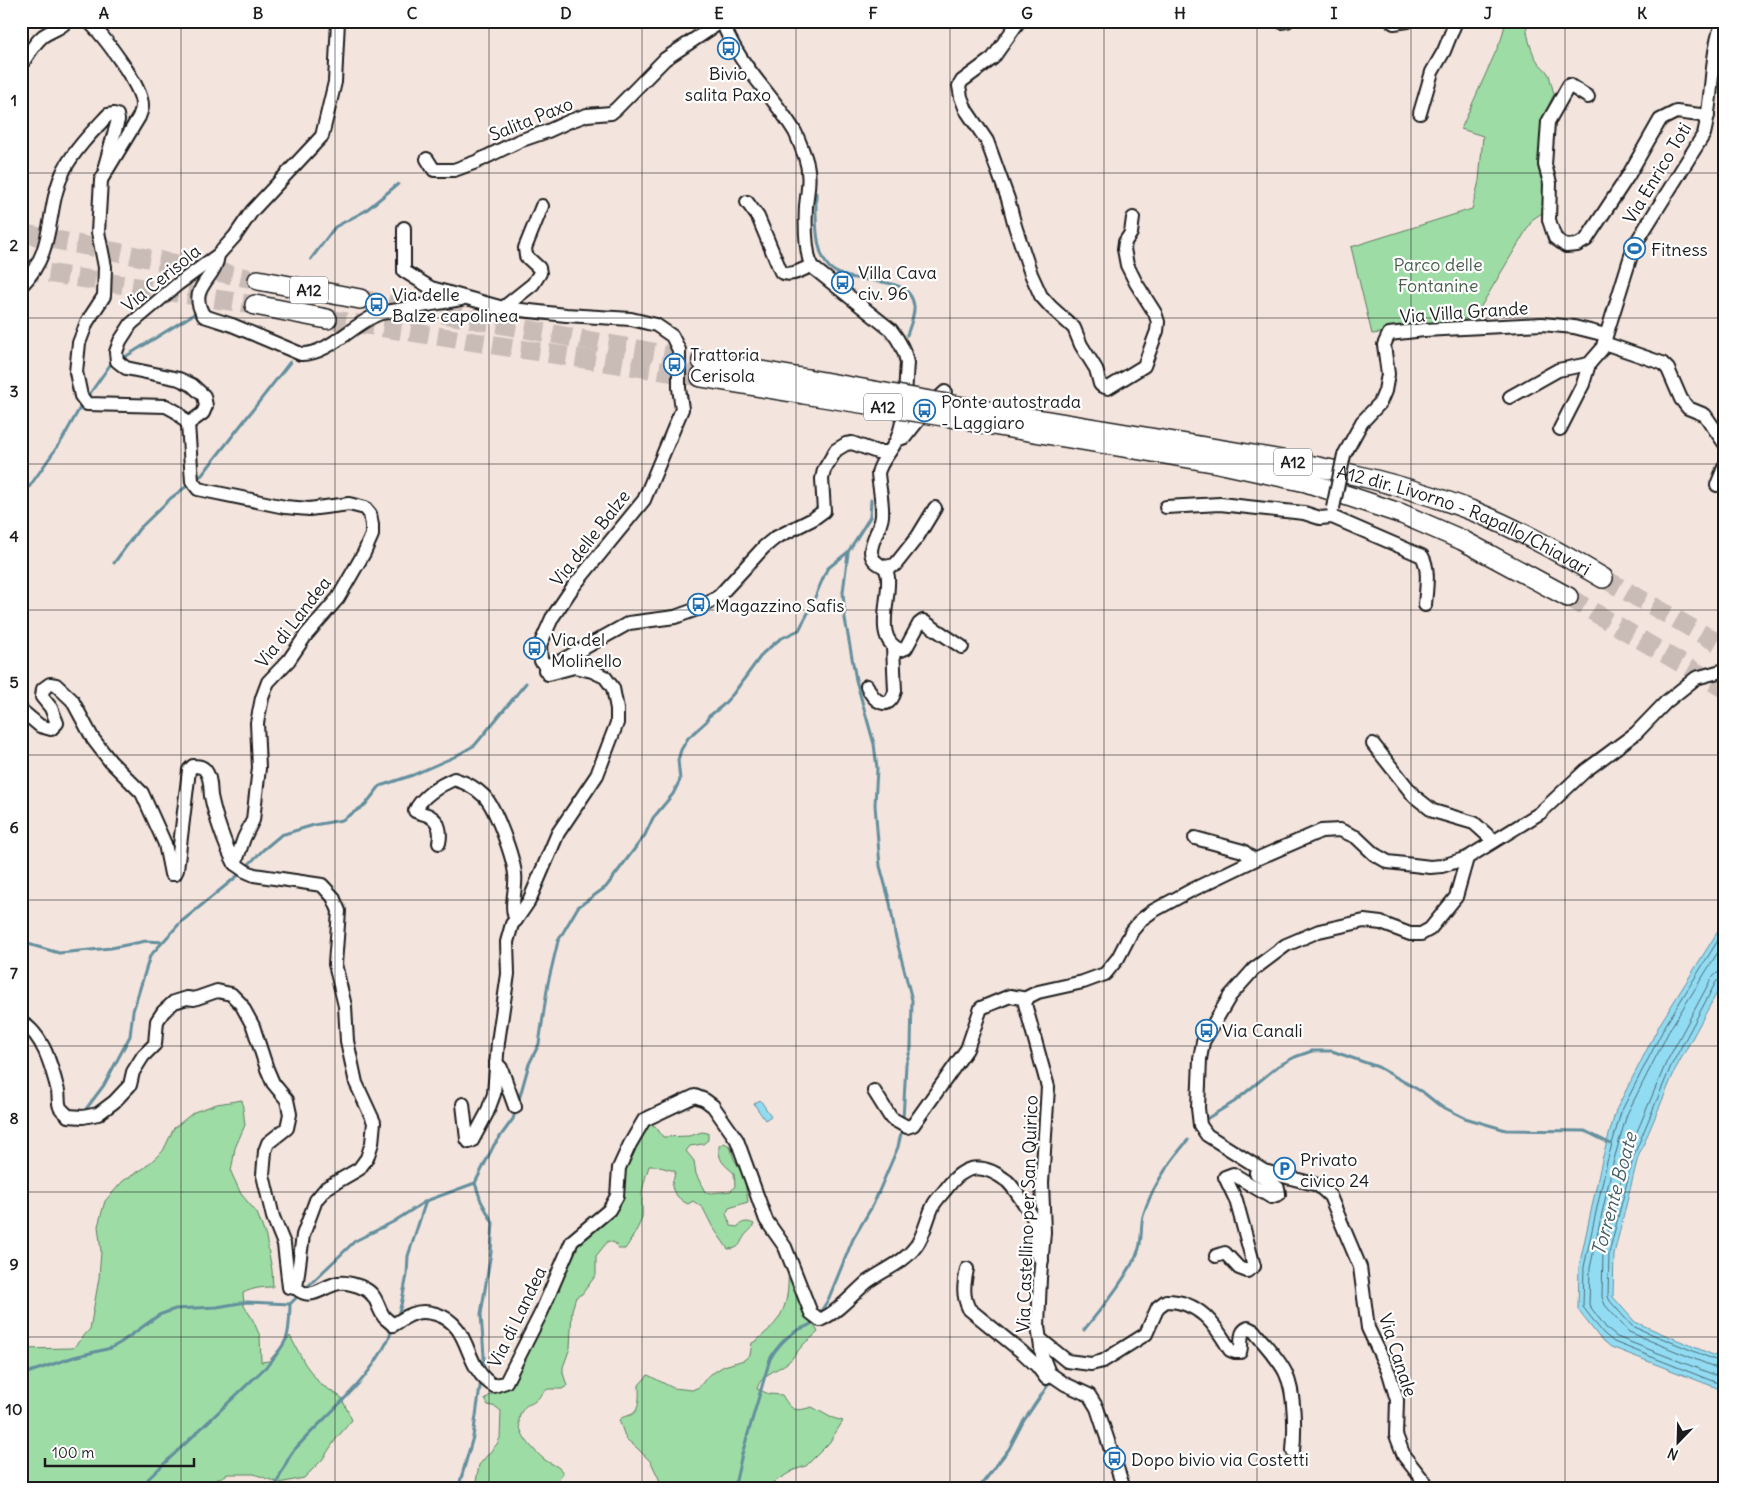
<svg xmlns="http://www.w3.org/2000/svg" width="1746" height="1510" viewBox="0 0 1746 1510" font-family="Delius,sans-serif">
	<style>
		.green { fill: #9ddca5; stroke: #5c7c60 }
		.water { fill: #92dcf3; stroke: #638f9d }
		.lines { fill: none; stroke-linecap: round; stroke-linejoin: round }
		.shore { stroke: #4b6972; stroke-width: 1 }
		.stream { stroke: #638f9d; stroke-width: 3 }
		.highway-tunnel { stroke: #c9bcb7; stroke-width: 19; stroke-dasharray: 19 9; stroke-linecap: butt }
		.minor-casing { stroke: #1c1c1c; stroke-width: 16 }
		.highway-casing { stroke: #1c1c1c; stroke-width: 22 }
		.minor { stroke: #fff; stroke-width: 12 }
		.highway { stroke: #fff; stroke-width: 19 }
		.minor-bridge-casing { stroke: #1c1c1c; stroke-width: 16; stroke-linecap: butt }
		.highway-bridge-casing { stroke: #1c1c1c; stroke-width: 22; stroke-linecap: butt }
		.minor-bridge { stroke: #fff; stroke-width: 12 }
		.highway-bridge { stroke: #fff; stroke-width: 19 }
		.grid { fill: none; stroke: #1c1c1c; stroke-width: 1; stroke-opacity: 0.55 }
		.labels { text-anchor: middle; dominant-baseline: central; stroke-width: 4.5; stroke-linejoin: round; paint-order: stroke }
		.shield { fill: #fff; stroke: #606060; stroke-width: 1 }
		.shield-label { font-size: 16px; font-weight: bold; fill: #1c1c1c }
		.poi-label { font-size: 18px; fill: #1c1c1c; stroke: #fff; text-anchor: start }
		.street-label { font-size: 18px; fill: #1c1c1c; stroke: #fff }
		.park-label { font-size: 18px; fill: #495f4c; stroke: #fff }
		.water-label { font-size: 19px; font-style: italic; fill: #455f67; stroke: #fff }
		.neatline { fill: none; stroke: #1c1c1c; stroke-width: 2 }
		.grid-label { font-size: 16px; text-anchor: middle; font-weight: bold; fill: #1c1c1c }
	</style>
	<rect width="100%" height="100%" fill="#f4e4de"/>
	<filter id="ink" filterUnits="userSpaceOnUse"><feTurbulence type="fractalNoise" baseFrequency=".02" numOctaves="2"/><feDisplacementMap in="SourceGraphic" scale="10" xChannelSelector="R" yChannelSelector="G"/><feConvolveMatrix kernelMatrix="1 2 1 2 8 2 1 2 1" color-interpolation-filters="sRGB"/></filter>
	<g filter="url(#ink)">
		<g class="green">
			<path d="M1506,21H1527C1525,30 1531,51 1536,59C1539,65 1546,69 1549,75C1551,81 1552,88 1554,94L1541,121L1545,211L1533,219L1471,323L1372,334L1351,247L1472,209L1479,181L1483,136L1461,129L1501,40Z"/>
			<path d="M242,1100L245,1125L235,1148L231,1172L241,1194L257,1213L266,1237L272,1270L273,1287C262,1287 253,1288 243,1293L244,1306L252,1318L260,1336L261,1362L269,1361L290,1336L305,1364L320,1384L341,1397L352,1420L336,1439L322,1460L304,1478L279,1483L254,1474H228L206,1485L204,1489H21V1349L73,1348L90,1329L99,1278L101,1251L98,1226L105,1201L123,1181L144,1168L163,1151L174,1128L194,1112L217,1104Z"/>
			<path d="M651,1124L656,1127L663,1137L689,1136L702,1132L708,1133V1140L703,1144L690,1146L686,1151L694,1161L696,1174L705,1192L711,1193L731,1191L735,1186L734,1173C723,1164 718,1160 719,1146L724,1143L730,1146L734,1159L744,1176L748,1202L729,1208L726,1214L731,1226L737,1227C743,1221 747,1221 754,1224C752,1229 750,1230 746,1234C739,1242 742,1249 728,1249L712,1226L703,1208L693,1201L688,1204C681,1201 671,1192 672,1184C673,1179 675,1177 675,1171L656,1166H649C646,1176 642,1187 642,1197C641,1204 643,1211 642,1217C641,1223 629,1244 625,1249H618L615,1243L608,1241L596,1256V1275L582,1294L576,1297L572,1310L570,1348L563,1367V1373L567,1386L562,1389H548C542,1392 539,1399 534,1402C530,1405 527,1404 524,1408C509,1426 532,1449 545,1460C552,1465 559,1465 563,1473L555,1484L549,1489H472L475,1487L479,1465L497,1444L500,1438L501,1411L496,1407L488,1405L485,1399L490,1395L508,1386L577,1244L613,1214L624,1169L637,1139Z"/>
			<path d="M788,1271L793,1274L804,1309L818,1332C814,1337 807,1340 803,1345C797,1351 794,1358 787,1363C776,1371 760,1375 757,1389L769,1394L782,1395C792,1411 794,1412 812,1407L830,1417L843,1421L829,1443L806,1466L794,1470L762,1489H660V1481L651,1462L636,1447L626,1439L619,1420C623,1416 625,1417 630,1415C641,1412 639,1394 639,1385L648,1375L673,1388L692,1390L699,1387L708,1376L724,1366L744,1360L750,1355L752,1343C758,1340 761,1337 765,1333C786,1316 789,1296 788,1271Z"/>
		</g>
		<g class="water">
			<polygon points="1725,920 1725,980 1721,985 1676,1068 1638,1157 1614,1254 1613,1297 1635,1322 1725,1360 1725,1391 1611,1347 1599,1337 1578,1310 1579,1267 1602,1160 1616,1110 1660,1024"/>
			<polygon points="760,1100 771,1116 765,1120 754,1104"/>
		</g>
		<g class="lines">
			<g class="shore">
				<polyline points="1725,929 1665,1026 1621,1112 1607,1162 1584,1267 1583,1307 1603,1333 1614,1342 1725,1386"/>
				<polyline points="1725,941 1670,1029 1627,1114 1613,1163 1590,1268 1589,1305 1607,1329 1617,1337 1725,1379"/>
				<polyline points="1725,971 1717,973 1711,979 1666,1063 1628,1153 1603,1252 1602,1297 1605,1305 1629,1332 1719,1369 1725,1370"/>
				<polyline points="1725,977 1721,978 1716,982 1671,1066 1634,1155 1609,1253 1608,1297 1610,1301 1632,1326 1725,1364"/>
			</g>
			<g class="stream">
				<path d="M816,193C816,214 814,251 829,267C851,289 910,270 914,306C915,315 910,326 907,335"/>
				<polyline points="311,259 335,227 365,211 398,184"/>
				<polyline points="120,360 194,314"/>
				<polyline points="86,399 110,365 114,363"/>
				<polyline points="196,479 202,475 290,362"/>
				<polyline points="25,493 62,440 82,404"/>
				<polyline points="848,553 843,592 845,619 856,680 874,744 877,768 875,805 880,866 890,903 895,934 912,1000 911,1048 906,1064 903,1120"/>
				<polyline points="114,563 139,529 171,498 191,483"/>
				<polyline points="245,868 263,850 281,835 314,825 342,820 365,805 380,786 413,775 454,757 475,745 526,683"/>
				<polyline points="21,942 59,953 111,948 146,941 163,942"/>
				<polyline points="518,1103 529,1064 539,1044 548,983 558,941 578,907 606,887 645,835 653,818 673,794 680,780 678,760 681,750 688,738 707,721 708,717 722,706 733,694 763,653 780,639 799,630 809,611 827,569 848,552 870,517 871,500"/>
				<polyline points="86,1109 104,1085 130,1036 133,1011 150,956 181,922 241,873"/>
				<polyline points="1203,1121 1234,1102 1278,1066 1295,1057 1312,1051 1332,1051 1378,1067 1424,1093 1439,1105 1465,1118 1506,1130 1585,1131 1611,1144"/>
				<polyline points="475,1183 481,1201 493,1223 491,1252 481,1314 484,1356 483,1368"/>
				<polyline points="305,1289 355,1241 393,1222 426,1201 475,1183 494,1145 513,1119 516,1109"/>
				<polyline points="818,1316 828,1300 853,1239 873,1205 898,1147 902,1129"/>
				<polyline points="397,1318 401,1305 407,1275 408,1256 426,1201"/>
				<path d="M1084,1330C1103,1306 1124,1282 1137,1254C1143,1242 1140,1229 1143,1216C1151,1189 1170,1161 1188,1140"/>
				<polyline points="21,1375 74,1357 111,1348 120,1343 159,1315 175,1309 217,1307 246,1302 290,1304 300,1294"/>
				<path d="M143,1489L148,1479L269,1364C290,1338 289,1337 290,1304"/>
				<path d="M274,1489C280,1477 287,1457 296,1448C331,1409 374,1379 393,1328"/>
				<polyline points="458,1489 473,1437 481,1380"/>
				<path d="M734,1489L742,1454L770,1359C776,1348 785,1338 796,1331C802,1327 809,1327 814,1321"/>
				<polyline points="978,1489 1009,1449 1023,1422 1048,1385"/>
			</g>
			<g class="highway-tunnel">
				<polyline points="21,233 258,280"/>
				<polyline points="21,269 255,305"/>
				<polyline points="360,299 702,361"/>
				<polyline points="327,319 701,377"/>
				<polyline points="1603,578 1725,647"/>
				<polyline points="1568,597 1725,689"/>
			</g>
			<defs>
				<g id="minor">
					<path d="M88,21C103,35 143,87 142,106C142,110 140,114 139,117L101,180L98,232L105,267L104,296L87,322L79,343L76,372L81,396L87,404L166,406L177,412L188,424"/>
					<path d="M722,21C739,67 771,92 795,132C799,140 802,149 805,157C811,174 808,188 806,206C805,226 805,247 811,266L891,330C899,340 905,350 907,363C905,386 906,418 897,439C892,451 881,460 878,473C879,487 883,502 882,516C881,533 856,556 885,567L895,565L918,536L935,508"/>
					<polyline points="1019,21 993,58 962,81 959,86 961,97 966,110 987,141 1008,199 1015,226 1031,274 1041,296 1051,307 1074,328 1081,345 1096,369 1100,384 1102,386 1108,388 1144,366 1157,331 1158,322 1155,313 1136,283 1127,265 1124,249 1125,242 1131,233 1133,218"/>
					<polyline points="1391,21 1394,23 1408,21"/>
					<polyline points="1282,22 1287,21"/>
					<path d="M21,65C28,55 34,43 43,36C52,30 60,29 67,21"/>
					<polyline points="1588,97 1569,85 1548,122 1545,165 1550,183 1549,220 1555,238 1566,246 1577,245 1586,240 1628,176 1660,120 1676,112 1708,116"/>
					<polyline points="1420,113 1432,72 1444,51 1456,21"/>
					<polyline points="427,159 434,170 454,170 476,162 519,141 548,131 570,121 587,115 611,113 616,109 665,59 722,21"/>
					<path d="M747,202L758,217L781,272C791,277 801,270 811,266"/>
					<polyline points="404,228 404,271 431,288 503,308 566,315 631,319 656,325 672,336 679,350 679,388 682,409 644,500 573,587 552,618 540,645 541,661 547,665"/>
					<path d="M218,255C216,280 186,287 204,316L232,325L301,354C329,355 356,321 381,313L461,299"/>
					<path d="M21,286C58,249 44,209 65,168C76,148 93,131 108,115L114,114L117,115L118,120L105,166"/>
					<polyline points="503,308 533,284 540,273 539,268 526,256 525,248 542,206"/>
					<polyline points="1604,343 1662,363 1668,369 1681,399 1688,408 1705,415 1725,444"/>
					<polyline points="1510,397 1558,370 1589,364"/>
					<path d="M188,424L192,481L198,489L285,507L309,509L349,504L365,508L370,514L372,525V535L364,553L338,598L306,635L289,660L268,682L262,698L257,723L259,768L253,820L244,838L235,864L245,871L254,875L322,885L333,897L339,911L335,964L345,1006L347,1041L356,1083L374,1122L372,1143L367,1158L359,1169L326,1188L316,1200L303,1235L296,1288C312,1302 322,1286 339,1283C346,1282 358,1285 365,1289C377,1295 377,1307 384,1317C387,1320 390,1322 393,1325C400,1321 406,1316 413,1314C420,1311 429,1312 436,1314C473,1325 462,1367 494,1386L506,1382L541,1313L572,1241L609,1210L617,1196L619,1168L630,1144L644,1120L695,1096L705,1100L713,1106L737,1140L766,1220L785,1247L811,1313L820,1320C838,1312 852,1295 867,1282C883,1270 904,1263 916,1246C925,1234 927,1217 934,1204C937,1199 942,1194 946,1189C964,1164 982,1162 1007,1181C1013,1186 1034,1217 1036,1225C1039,1239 1029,1249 1042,1260"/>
					<polyline points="188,424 203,413 206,406 204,396 192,385 179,379 126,368 117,361 116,352 120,341 131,324 178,284 218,255 235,236 252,211 322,136 335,82 338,21"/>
					<path d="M1560,429L1583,384L1589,364L1602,349L1634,246L1704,134C1713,99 1710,53 1723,21"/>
					<polyline points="897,440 905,437 928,408 945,392"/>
					<polyline points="1344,455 1362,422 1380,403 1385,391 1388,374 1384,345 1389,334 1424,330 1542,324 1574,327 1606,335"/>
					<polyline points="1717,485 1725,465"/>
					<path d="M1166,507L1220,504L1304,513L1320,518L1332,517L1422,556C1430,569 1426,590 1425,605"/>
					<path d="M885,567C886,570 888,575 888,578C890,601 873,640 901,650L906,648L919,624L923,621L962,647"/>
					<polyline points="547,665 557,663 629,623 675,617 700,608 719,596 764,547 775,538 813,519 824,511 822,479 824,470 836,450 846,444 852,443 877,452 889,452"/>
					<path d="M867,686C873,701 889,713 895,691L893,647"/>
					<path d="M21,710L40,726L51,729L57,723L51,708L42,697L43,689L50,684L56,685L72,700L93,739L110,761L142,793L165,844L171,874H175L177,870L189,770L193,766C200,766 204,767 207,773C211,780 210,788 211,796C215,816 225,846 235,864"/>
					<polyline points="1373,744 1414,796 1433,811 1474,823 1494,841"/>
					<polyline points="1195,838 1243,851 1254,860"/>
					<path d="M439,843C441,834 440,822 431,817C426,813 421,814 415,811C421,797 440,785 454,779C464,782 476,788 484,796C496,808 513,857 515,874C517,890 509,905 516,920"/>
					<path d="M21,1022C44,1035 52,1068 58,1091C59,1096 58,1103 60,1107C61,1110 66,1113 68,1116L83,1117L98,1114L114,1102L130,1085L133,1072L143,1056L155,1044L157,1021L163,1012L174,1002L187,998L194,999L217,991L231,994L241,1004L253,1026L267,1069L273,1083L287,1100L290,1114L287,1128L268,1143L265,1151L263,1175L273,1217L284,1244L289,1287L296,1288"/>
					<polyline points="496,1063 501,1068 515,1107"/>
					<polyline points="874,1091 891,1118 907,1127 913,1125 967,1049 981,1008 1010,996 1027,999"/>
					<polyline points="463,1104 467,1139 469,1142 472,1141 487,1113 494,1094 498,1042 508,974 507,942 512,924 516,920 529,901 558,833 597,775 617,723 617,709 613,688 605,677 592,671 574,667 548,674 545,670 547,665"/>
					<polyline points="1216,1256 1225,1253 1239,1268 1247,1271 1254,1266 1236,1200 1225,1177 1233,1174 1271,1197 1279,1194 1278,1188 1256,1173"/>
					<path d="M967,1269C964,1284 962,1295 969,1309L1022,1352L1037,1366L1046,1378"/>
					<path d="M1040,1339L1067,1361L1091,1364L1103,1361L1146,1334L1158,1307L1166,1301C1199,1301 1215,1324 1230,1350L1235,1352H1240C1243,1343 1238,1332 1248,1328L1254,1331C1263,1343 1281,1361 1286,1374C1295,1393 1295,1430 1293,1451"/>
					<polyline points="1124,1489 1097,1408 1089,1395 1065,1384 1049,1373 1042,1355 1038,1326 1040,1278 1044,1232 1042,1183 1048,1087 1025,1004 1028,997 1038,992 1083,982 1105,974 1118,958 1132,931 1142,919 1153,911 1190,891 1254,860 1321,831 1340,830 1356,837 1374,854 1388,862 1430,867 1442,866 1467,858 1540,813 1585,771 1636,733 1666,702 1696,678 1725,670"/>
					<polyline points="1430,1489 1404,1456 1396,1435 1397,1400 1389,1373 1368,1328 1360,1267 1330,1196 1318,1185 1264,1171 1207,1135 1200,1125 1198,1108 1200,1059 1203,1042 1230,996 1254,969 1286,945 1319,931 1364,921 1381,923 1410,934 1421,934 1430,929 1456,897 1467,858"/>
				</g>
				<g id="highway">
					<polyline points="258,280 360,299"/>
					<polyline points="255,305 327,319"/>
					<polyline points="702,361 807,379"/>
					<polyline points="701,377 804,394"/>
					<path id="s1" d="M964,407C1042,420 1121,433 1199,446C1293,461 1389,477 1478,513C1522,531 1562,554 1603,578"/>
					<polyline points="975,422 1218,463 1306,482 1402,514 1462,540 1568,597"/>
				</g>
			</defs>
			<use href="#minor" class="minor-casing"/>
			<use href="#highway" class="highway-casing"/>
			<use href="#minor" class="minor"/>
			<use href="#highway" class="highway"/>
			<defs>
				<polyline id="minor-bridge" points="1333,508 1344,455"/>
				<g id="highway-bridge">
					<polyline points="807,379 964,407"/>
					<polyline points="804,394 962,419"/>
				</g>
			</defs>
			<use href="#minor-bridge" class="minor-bridge-casing"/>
			<use href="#highway-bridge" class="highway-bridge-casing"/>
			<use href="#minor-bridge" class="minor-bridge"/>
			<use href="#highway-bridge" class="highway-bridge"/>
		</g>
	</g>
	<path class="grid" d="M181,21V1489M335,21V1489M489,21V1489M642,21V1489M796,21V1489M950,21V1489M1104,21V1489M1257,21V1489M1411,21V1489M1565,21V1489M21,173H1725M21,318H1725M21,464H1725M21,610H1725M21,755H1725M21,900H1725M21,1046H1725M21,1192H1725M21,1337H1725"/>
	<defs>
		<symbol id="bus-ring" viewBox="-11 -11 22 22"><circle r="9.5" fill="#fff" stroke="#1f6fb2" stroke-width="1.5"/><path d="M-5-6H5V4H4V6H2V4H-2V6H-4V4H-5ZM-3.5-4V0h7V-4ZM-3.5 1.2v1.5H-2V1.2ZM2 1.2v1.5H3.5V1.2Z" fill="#1f6fb2"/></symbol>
		<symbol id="stadium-ring" viewBox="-11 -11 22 22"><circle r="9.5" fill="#fff" stroke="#1f6fb2" stroke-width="1.5"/><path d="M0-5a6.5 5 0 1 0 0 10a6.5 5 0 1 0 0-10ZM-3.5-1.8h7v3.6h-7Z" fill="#1f6fb2"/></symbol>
		<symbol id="parking-ring" viewBox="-11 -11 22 22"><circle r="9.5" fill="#fff" stroke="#1f6fb2" stroke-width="1.5"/><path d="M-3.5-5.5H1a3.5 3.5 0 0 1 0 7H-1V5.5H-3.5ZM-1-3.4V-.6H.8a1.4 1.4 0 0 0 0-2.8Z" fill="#1f6fb2"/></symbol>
	</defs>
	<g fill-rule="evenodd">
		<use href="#bus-ring" x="716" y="36" width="25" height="25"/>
		<use href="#stadium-ring" x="1622" y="236" width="25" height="25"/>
		<use href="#bus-ring" x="830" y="270" width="25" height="25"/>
		<use href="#bus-ring" x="364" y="292" width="25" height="25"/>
		<use href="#bus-ring" x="662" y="352" width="25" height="25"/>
		<use href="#bus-ring" x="912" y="398" width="25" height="25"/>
		<use href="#bus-ring" x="686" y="592" width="25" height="25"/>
		<use href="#bus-ring" x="522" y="636" width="25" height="25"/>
		<use href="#bus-ring" x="1194" y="1018" width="25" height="25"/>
		<use href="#parking-ring" x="1272" y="1156" width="25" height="25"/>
		<use href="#bus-ring" x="1102" y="1446" width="25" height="25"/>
	</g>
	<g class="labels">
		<g class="shield">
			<rect x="290" y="276.5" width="38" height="27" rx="4"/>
			<rect x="864" y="393.5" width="38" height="27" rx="4"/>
			<rect x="1274" y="448.5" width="38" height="27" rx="4"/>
		</g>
		<g class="shield-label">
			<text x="309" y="290">A12</text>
			<text x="883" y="407">A12</text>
			<text x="1293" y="462">A12</text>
		</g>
		<g class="poi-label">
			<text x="728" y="73" text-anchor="middle">Bivio<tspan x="728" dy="21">salita Paxo</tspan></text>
			<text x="1651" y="249">Fitness</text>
			<text x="858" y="272">Villa Cava<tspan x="858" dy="21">civ. 96</tspan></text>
			<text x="392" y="294">Via delle<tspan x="392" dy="21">Balze capolinea</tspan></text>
			<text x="690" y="354">Trattoria<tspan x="690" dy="21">Cerisola</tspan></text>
			<text x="941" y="401">Ponte autostrada<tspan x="941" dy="21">- Laggiaro</tspan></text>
			<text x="715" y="605">Magazzino Safis</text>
			<text x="551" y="639">Via del<tspan x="551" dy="21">Molinello</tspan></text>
			<text x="1222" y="1030">Via Canali</text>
			<text x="1300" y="1159">Privato<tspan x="1300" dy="21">civico 24</tspan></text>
			<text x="1131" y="1459">Dopo bivio via Costetti</text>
		</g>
		<g class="street-label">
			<text transform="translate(531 119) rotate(-22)">Salita Paxo</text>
			<text transform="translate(1657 173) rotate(-59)">Via Enrico Toti</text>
			<text transform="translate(161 278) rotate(-39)">Via Cerisola</text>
			<text transform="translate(1464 312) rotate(-4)">Via Villa Grande</text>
			<text stroke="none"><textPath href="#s1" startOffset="515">A12 dir. Livorno - Rapallo/Chiavari</textPath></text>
			<text transform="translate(590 538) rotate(-52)">Via delle Balze</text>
			<text transform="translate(293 622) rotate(-52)">Via di Landea</text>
			<text transform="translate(1027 1214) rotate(-88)">Via Castellino per San Quirico</text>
			<text transform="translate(517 1317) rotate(-64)">Via di Landea</text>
			<text transform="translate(1398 1355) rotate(72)">Via Canale</text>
		</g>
		<g class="park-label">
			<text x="1438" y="264">Parco delle<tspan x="1438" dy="21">Fontanine</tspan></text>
		</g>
		<g class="water-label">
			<text transform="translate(1614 1194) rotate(-75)">Torrente Boate</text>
		</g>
	</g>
	<rect width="1746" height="1510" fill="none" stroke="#fff" stroke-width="55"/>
	<g transform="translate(1678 1442) rotate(203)" stroke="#ffffff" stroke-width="4" paint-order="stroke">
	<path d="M0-4L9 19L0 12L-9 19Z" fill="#1c1c1c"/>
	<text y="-8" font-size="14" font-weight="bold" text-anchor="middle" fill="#1c1c1c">N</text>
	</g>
	<path d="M45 1458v8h149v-8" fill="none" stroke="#1c1c1c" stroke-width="2.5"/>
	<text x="52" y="1458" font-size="15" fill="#1c1c1c" stroke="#ffffff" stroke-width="4" paint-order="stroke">100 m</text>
	<rect x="28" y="28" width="1690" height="1454" class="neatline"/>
	<g class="grid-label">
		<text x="104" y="19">A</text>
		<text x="258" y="19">B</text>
		<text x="412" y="19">C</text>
		<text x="566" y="19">D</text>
		<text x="719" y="19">E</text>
		<text x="873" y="19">F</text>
		<text x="1027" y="19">G</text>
		<text x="1180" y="19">H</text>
		<text x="1334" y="19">I</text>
		<text x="1488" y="19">J</text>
		<text x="1642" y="19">K</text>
		<text x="14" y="106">1</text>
		<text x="14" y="251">2</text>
		<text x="14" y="397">3</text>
		<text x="14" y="542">4</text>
		<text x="14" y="688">5</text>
		<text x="14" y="833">6</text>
		<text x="14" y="979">7</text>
		<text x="14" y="1124">8</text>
		<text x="14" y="1270">9</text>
		<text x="14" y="1415">10</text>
	</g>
</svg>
